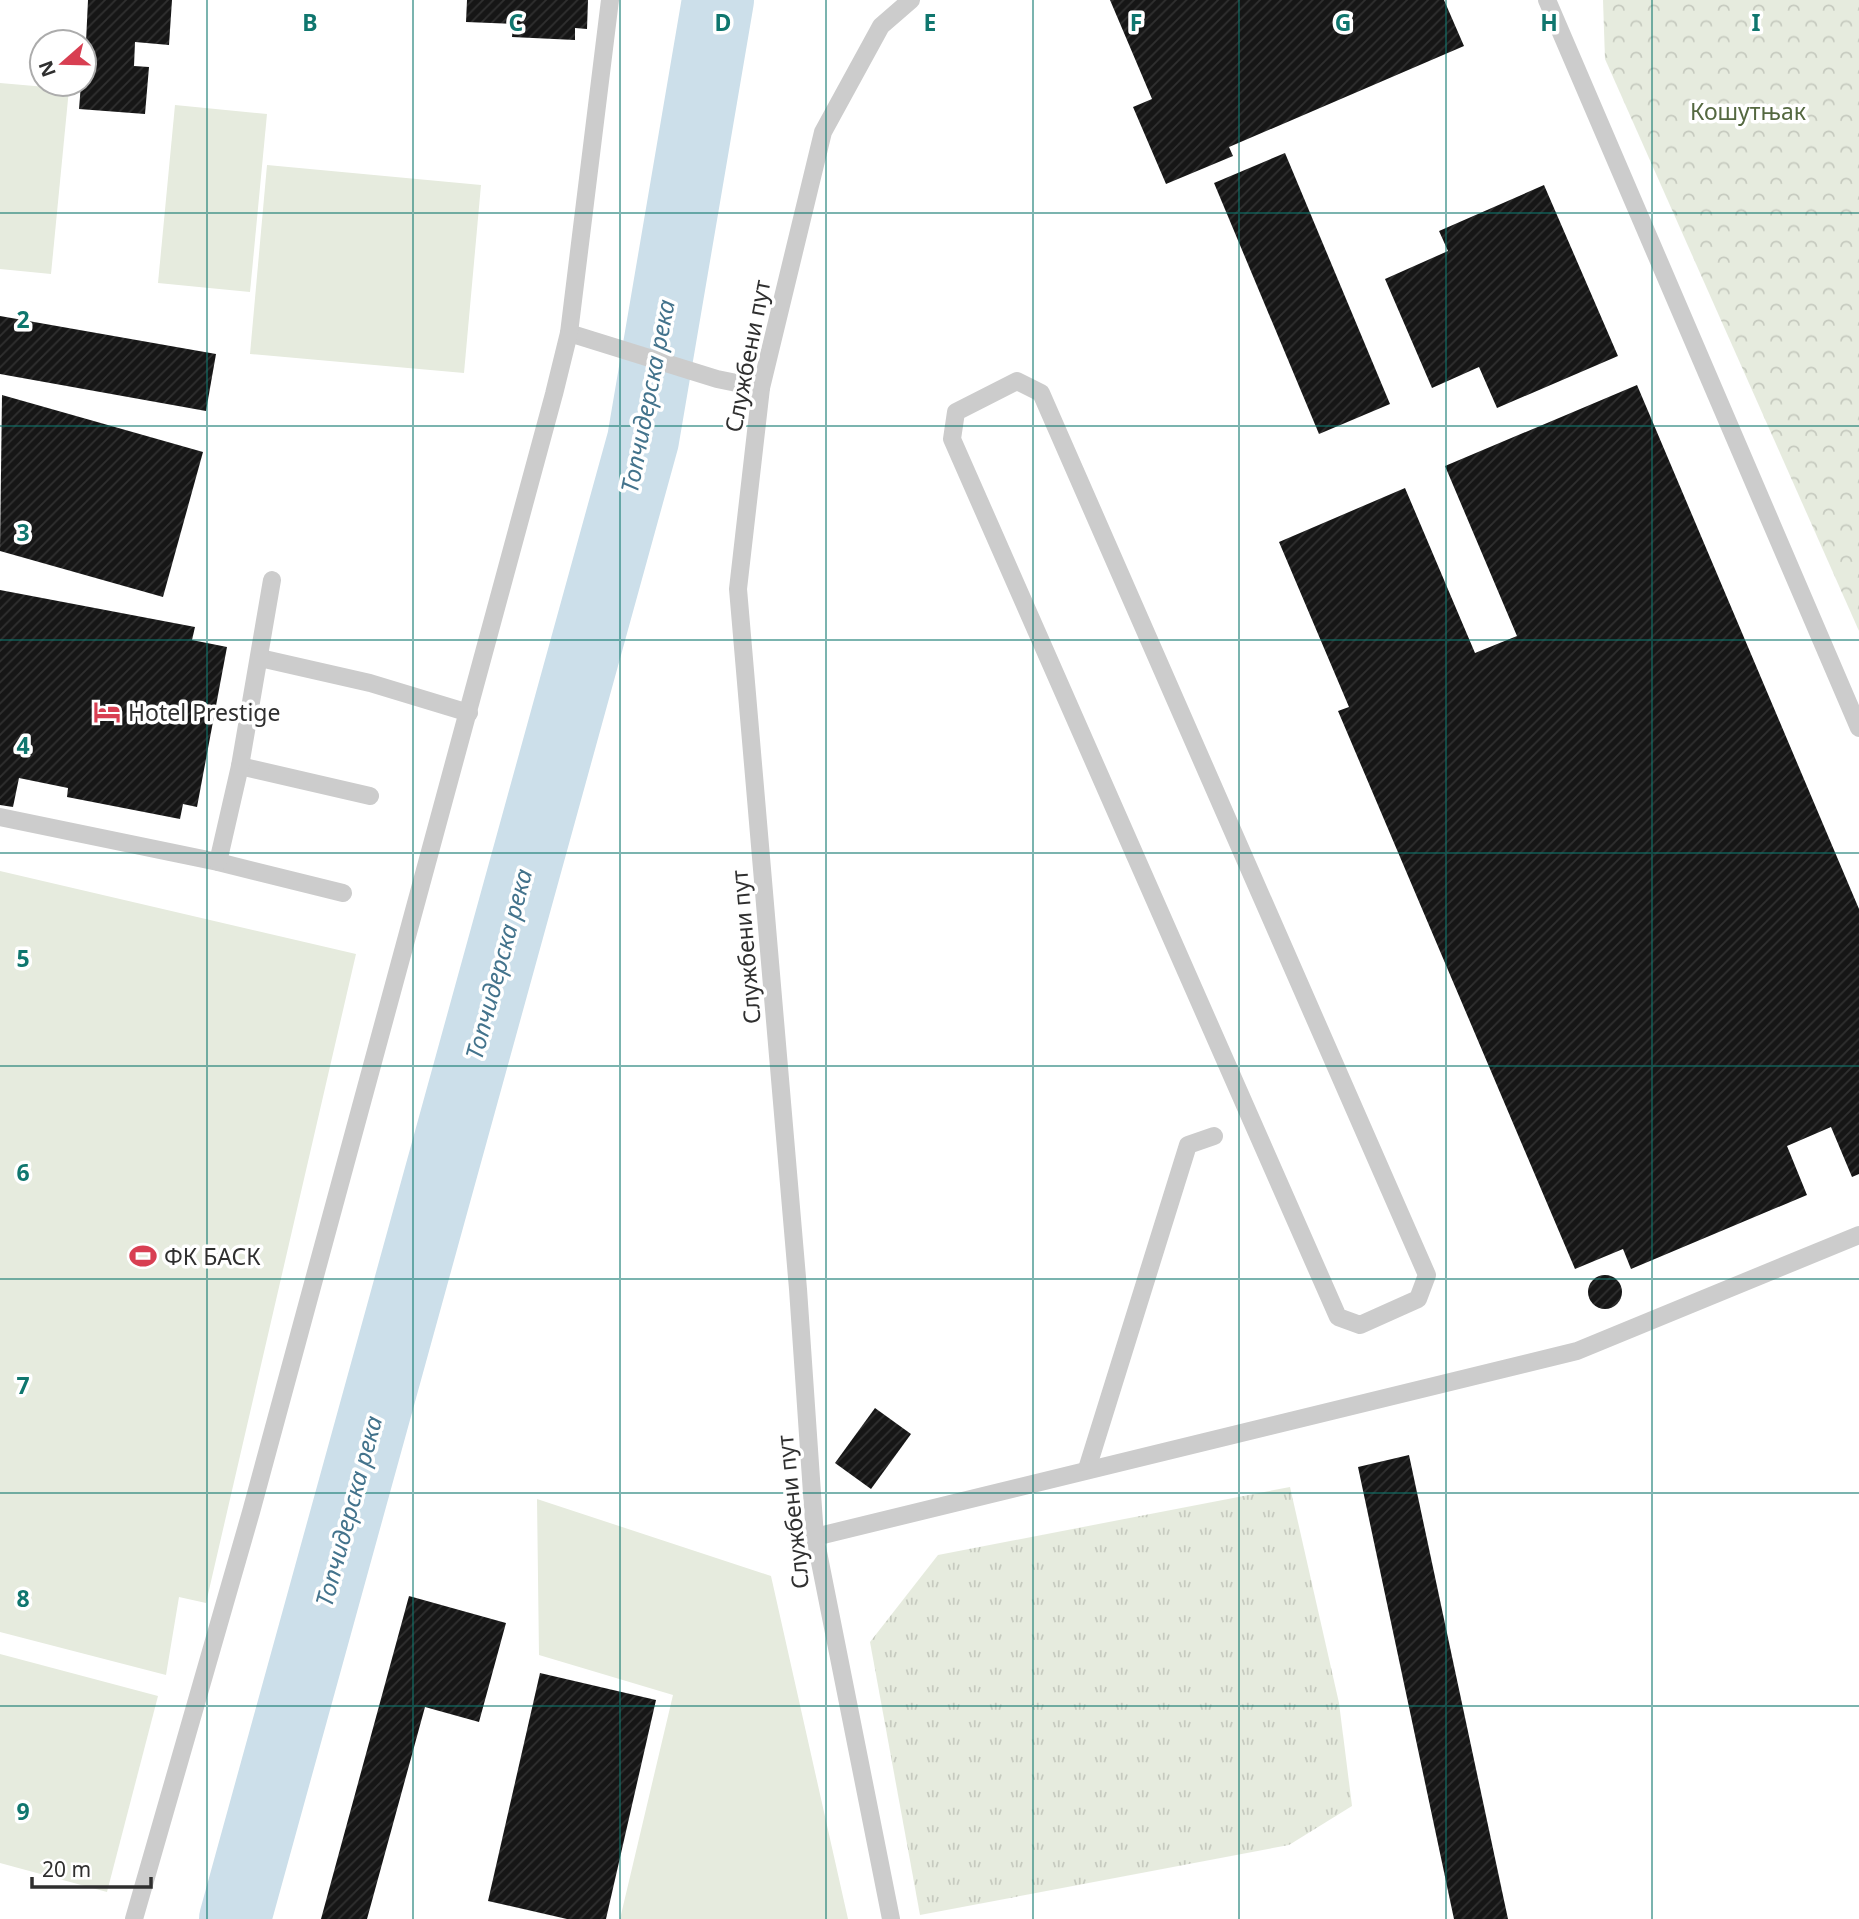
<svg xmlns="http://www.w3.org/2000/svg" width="1859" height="1919" viewBox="0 0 1859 1919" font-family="'Noto Sans',sans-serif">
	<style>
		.grass { fill: url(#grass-tufts) }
		.forest { fill: url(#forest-crowns) }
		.pitch { fill: #e6ebde }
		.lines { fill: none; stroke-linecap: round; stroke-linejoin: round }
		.river { stroke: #ccdfea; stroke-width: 72 }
		.building { fill: url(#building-hatch) }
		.lane { stroke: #ccc; stroke-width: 18 }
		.grid { fill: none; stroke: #0f766e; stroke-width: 2; stroke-opacity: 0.55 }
		.labels { text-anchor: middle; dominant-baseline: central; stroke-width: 7; stroke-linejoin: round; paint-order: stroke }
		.park-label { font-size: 23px; fill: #546840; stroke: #fff }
		.street-label { font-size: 23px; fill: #2f2f2f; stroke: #fff }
		.poi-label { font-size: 23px; fill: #2f2f2f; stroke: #fff; text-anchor: start }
		.water-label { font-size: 24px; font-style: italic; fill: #43738c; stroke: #fff }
		.grid-label { font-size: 23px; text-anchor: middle; font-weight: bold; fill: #0f766e; stroke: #fff; stroke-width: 7; stroke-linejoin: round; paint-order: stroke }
	</style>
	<defs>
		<pattern id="grass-tufts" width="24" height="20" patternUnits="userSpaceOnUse" patternTransform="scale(1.75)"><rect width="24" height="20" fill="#e6ebde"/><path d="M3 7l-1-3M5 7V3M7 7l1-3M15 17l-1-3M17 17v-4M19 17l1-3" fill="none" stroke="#c6cabf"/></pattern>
		<pattern id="forest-crowns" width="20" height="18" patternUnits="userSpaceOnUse" patternTransform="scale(1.75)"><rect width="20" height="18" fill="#e6ebde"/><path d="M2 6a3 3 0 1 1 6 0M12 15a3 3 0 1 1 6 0" fill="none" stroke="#c6cabf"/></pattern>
		<pattern id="building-hatch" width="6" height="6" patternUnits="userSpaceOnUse" patternTransform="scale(1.75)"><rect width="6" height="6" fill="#161616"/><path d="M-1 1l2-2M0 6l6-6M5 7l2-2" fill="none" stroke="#303030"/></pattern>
	</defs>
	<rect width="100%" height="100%" fill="#fff"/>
	<polygon class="grass" points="1290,1487 1339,1703 1352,1806 1289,1845 920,1915 870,1642 938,1555"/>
	<polygon class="forest" points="1603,0 1859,0 1859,631 1605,59"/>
	<g class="pitch">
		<polygon points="0,83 69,89 51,274 0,269"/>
		<polygon points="175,105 267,114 250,292 158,283"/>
		<polygon points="267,165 481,185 464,373 250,354"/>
		<polygon points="0,871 356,954 206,1603 179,1597 166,1675 0,1632"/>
		<polygon points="537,1499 771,1576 848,1919 620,1919 673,1695 539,1655"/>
		<polygon points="0,1654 158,1696 107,1892 0,1863"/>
	</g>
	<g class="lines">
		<polyline class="river" points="235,1919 643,440 718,0"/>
	</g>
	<g class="building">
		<polygon points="88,0 172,0 169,45 135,42 134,66 149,67 145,114 79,109 81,84 84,84"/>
		<polygon points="467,0 588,0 587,29 575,28 575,40 512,37 513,24 466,22"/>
		<polygon points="1110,0 1444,0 1464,46 1229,147 1233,156 1166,184 1133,107 1152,99"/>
		<polygon points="1285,153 1390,404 1319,434 1214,183"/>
		<polygon points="1544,185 1618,356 1497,408 1479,367 1432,388 1385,279 1448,251 1439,231"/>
		<polygon points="0,316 216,354 206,411 0,374"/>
		<polygon points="1637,385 1859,909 1859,1174 1852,1177 1831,1127 1787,1146 1807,1195 1631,1269 1623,1249 1575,1269 1338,711 1349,707 1279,542 1405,488 1475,653 1517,636 1445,466"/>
		<polygon points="2,395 203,452 163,597 0,551"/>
		<polygon points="0,590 195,627 192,640 227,647 197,807 183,804 180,819 67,797 68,788 19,778 13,807 0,805"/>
		<circle cx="1605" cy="1292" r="17"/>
		<polygon points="875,1408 911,1434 871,1489 835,1463"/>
		<polygon points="1409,1455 1508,1919 1454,1919 1358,1467"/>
		<polygon points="409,1596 506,1623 479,1722 425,1707 367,1919 321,1919"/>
		<polygon points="540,1673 656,1700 606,1919 567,1919 488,1901"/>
	</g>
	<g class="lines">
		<g class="lane">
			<polyline points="1547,0 1859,728"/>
			<polyline points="569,333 717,379 761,388"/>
			<polygon points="1017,381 1041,393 1427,1275 1418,1299 1360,1325 1338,1317 952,439 956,412"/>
			<polyline points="260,658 370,683 469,713"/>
			<polyline points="240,766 370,796"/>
			<polyline points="0,817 218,862 343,893"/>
			<polyline points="218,862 240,766 272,580"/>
			<polyline points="1087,1469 1188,1145 1214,1136"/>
			<polyline points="815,1537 1577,1351 1859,1235"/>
			<polyline points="134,1919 251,1512 554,394 569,333 610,0"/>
			<polyline points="891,1919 815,1537 798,1289 738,589 761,388 823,132 881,26 911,0"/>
		</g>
	</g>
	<path class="grid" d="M207,0V1919M413,0V1919M620,0V1919M826,0V1919M1033,0V1919M1239,0V1919M1446,0V1919M1652,0V1919M0,213H1859M0,426H1859M0,640H1859M0,853H1859M0,1066H1859M0,1279H1859M0,1493H1859M0,1706H1859"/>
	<defs>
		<symbol id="hotel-bare" viewBox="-9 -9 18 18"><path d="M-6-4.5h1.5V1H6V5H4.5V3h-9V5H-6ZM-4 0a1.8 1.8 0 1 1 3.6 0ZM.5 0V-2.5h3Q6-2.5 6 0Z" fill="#d83f52" stroke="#fff" stroke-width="2.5" paint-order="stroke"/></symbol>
		<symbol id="stadium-bare" viewBox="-9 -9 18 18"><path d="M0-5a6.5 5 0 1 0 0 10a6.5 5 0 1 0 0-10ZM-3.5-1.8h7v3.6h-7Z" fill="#d83f52" stroke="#fff" stroke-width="2.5" paint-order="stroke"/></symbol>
	</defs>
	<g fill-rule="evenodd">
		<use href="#hotel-bare" x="88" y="693" width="38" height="38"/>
		<use href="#stadium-bare" x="124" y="1237" width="38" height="38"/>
	</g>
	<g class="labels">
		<g class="park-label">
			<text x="1748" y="111">Кошутњак</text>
		</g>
		<g class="street-label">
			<text transform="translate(747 356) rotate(-79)">Службени пут</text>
			<text transform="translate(745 947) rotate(-95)">Службени пут</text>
			<text transform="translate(792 1512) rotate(-96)">Службени пут</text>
		</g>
		<g class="poi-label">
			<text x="128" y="712">Hotel Prestige</text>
			<text x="164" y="1256">ФК БАСК</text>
		</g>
		<g class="water-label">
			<text transform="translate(647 396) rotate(-79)">Топчидерска река</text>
			<text transform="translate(498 964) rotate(-75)">Топчидерска река</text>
			<text transform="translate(348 1511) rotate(-75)">Топчидерска река</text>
		</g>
	</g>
	<g class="grid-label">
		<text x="310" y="31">B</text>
		<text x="516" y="31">C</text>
		<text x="723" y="31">D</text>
		<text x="930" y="31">E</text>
		<text x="1136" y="31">F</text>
		<text x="1343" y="31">G</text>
		<text x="1549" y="31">H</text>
		<text x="1756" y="31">I</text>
		<text x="23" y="328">2</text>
		<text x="23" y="541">3</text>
		<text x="23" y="754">4</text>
		<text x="23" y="967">5</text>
		<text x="23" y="1181">6</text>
		<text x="23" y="1394">7</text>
		<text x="23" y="1607">8</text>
		<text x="23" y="1820">9</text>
	</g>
	<g transform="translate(63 63) rotate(250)"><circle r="33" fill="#ffffff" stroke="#acacac" stroke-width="2"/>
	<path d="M0-5L12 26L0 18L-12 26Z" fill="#d83f52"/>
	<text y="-10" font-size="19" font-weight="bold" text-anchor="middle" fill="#2f2f2f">N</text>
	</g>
	<path d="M32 1877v10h119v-10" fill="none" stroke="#2f2f2f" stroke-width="3.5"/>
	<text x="42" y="1877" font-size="21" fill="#2f2f2f" stroke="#ffffff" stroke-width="5" paint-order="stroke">20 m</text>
</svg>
